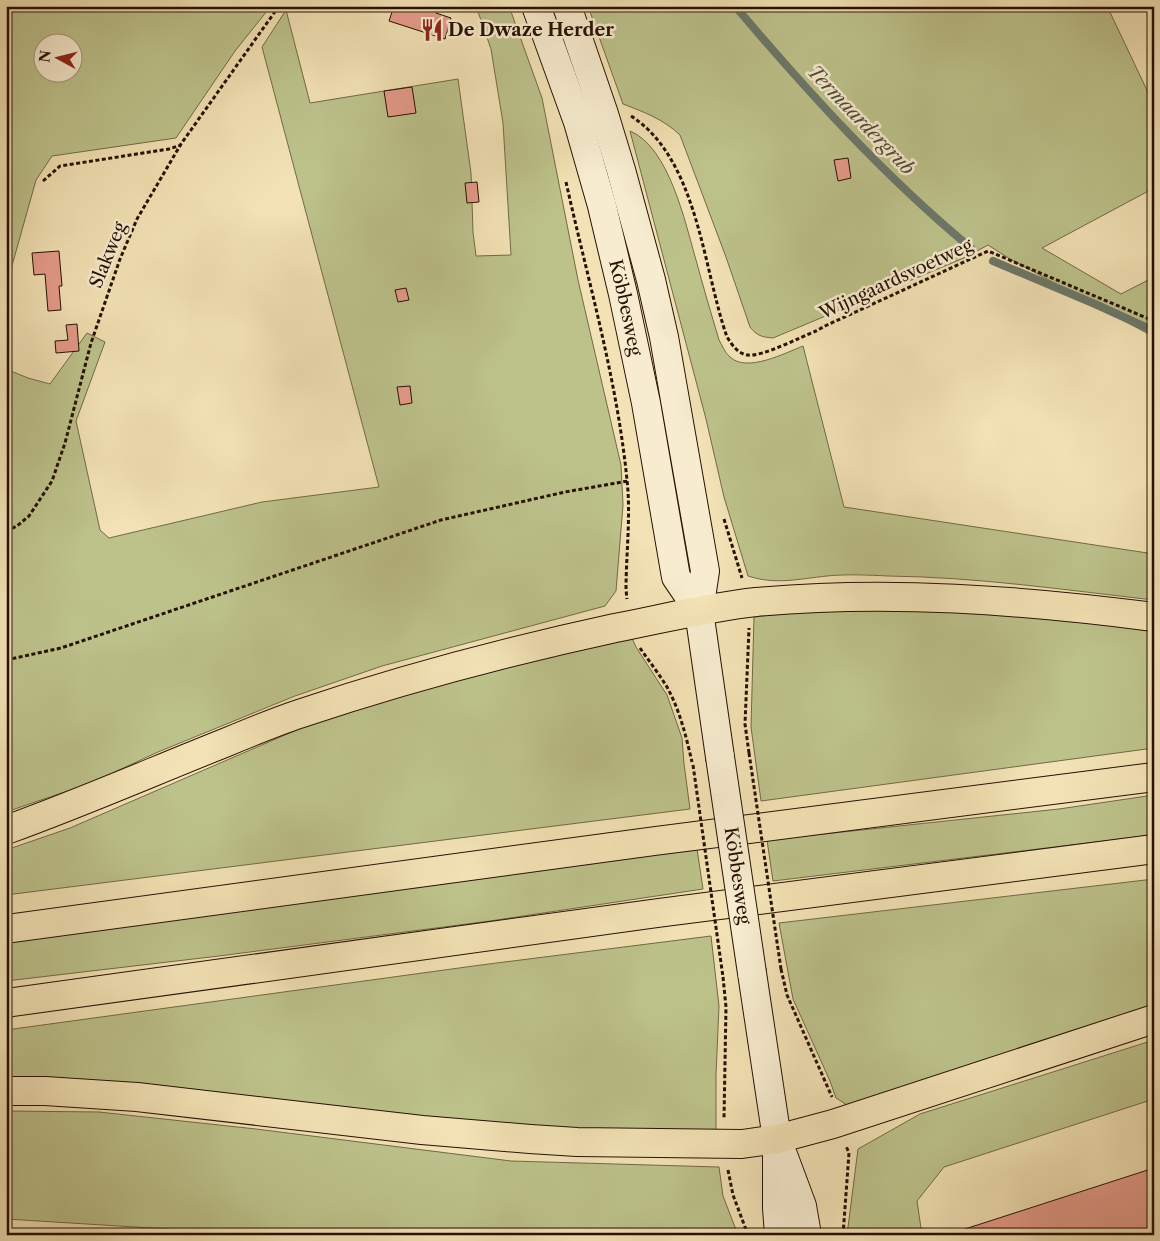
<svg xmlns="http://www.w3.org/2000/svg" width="1160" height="1241" viewBox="0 0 1160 1241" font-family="'Libre Caslon Text',serif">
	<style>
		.green { fill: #bdc28b; stroke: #726946; fill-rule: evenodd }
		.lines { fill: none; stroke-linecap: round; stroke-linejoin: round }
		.stream { stroke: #6c7869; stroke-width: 8 }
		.building { fill: #e69c8b; stroke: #261002 }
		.secondary-casing { stroke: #261002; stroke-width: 30 }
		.highway-casing { stroke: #261002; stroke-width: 30 }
		.path { stroke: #261002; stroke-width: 3; stroke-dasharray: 4 2.5; stroke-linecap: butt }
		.secondary { stroke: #f7eccf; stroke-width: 28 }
		.highway { stroke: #f2e2b5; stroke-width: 28 }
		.secondary-bridge-casing { stroke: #261002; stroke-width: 30; stroke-linecap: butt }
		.path-bridge { stroke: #261002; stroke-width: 3; stroke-dasharray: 4 2.5; stroke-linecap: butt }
		.secondary-bridge { stroke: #f7eccf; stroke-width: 28 }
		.labels { text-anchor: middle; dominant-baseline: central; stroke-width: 5; stroke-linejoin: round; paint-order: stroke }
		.poi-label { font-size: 18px; font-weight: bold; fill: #261002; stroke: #f7eccf; text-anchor: start }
		.street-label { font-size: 18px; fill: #261002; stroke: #f7eccf }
		.water-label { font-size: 19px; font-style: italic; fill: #4f4d3e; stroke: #f7eccf }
	</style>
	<rect width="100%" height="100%" fill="#f2e2b5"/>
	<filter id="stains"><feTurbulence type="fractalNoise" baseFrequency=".004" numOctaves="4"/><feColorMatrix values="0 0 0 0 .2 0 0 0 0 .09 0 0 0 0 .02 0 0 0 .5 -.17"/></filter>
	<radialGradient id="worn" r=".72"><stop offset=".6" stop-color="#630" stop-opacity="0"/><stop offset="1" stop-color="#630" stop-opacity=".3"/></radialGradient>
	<g class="green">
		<path d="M6,6H271L235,51L176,138L52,156L36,180L6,287ZM42,42H72V72H42Z"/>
		<polygon points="476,6 509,6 542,98 578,280 621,465 623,505 616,591 605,606 382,666 295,696 158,752 91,783 6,812 6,369 28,378 50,384 87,333 105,342 76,421 100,530 109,538 262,502 379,487 262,47 286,10 310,103 458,79 471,173 473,232 476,256 511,255 503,123 491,49"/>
		<path d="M588,6H1107L1154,105V188L1042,248L1121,294L1154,277V337L1010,259L988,245L964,258L773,338C762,337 757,336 750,327L726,257L680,135C663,119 644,112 623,104Z"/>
		<path d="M630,131C669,147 685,222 696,260C703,286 711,313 719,340C722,345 725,353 730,357C747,373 785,353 803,346L844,507L1154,554V600C1065,590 977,577 888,576C868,575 846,574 827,576C798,579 776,585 748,576L724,497L706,419Z"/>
		<polygon points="848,606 939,607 1154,629 1154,748 761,801 751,727 754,617"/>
		<polygon points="631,636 636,647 667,695 682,738 684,764 690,809 6,895 6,850 70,828 308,725 393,697"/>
		<polygon points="1154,795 1154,835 773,881 767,840 1059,809"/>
		<polygon points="697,849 703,889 490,921 219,956 6,981 6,936"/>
		<polygon points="1154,879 1154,1014 1105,1031 847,1105 836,1098 830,1081 793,999 779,923"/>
		<polygon points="711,936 719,1006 716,1075 716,1138 532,1134 6,1082 6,1030 481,965"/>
		<polygon points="1154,1040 1154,1099 944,1167 917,1201 922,1235 847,1235 858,1149 920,1114"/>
		<polygon points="6,1111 99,1112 256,1129 511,1161 719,1167 723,1196 738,1235 264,1235 6,1219"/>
	</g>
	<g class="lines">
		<g class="stream">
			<path d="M735,6C808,92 884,176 971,248"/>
			<polyline points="993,261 1095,304 1154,331"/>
		</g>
	</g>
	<g class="building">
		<polygon points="394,6 438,6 436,13 451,18 445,39 389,21"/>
		<polygon points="412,87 416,113 388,117 384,91"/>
		<polygon points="848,158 851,178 838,181 834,160"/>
		<polygon points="477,182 479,202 467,203 465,183"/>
		<polygon points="59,251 62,286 59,286 61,310 48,311 45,274 34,275 32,253"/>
		<polygon points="406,288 409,300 398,302 395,290"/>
		<polygon points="77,324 79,351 56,353 55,341 68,340 66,325"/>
		<polygon points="410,386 412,403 400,405 397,387"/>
		<polygon points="1154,1168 1154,1235 946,1235 965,1229"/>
	</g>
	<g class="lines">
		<defs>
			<g id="secondary">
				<path id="s1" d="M536,6L578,122L602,206L623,294L646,403L676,577L699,611"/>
				<polyline points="567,6 604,114 621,170 651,280 664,337 705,571 699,611 720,757"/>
				<polyline points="752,973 777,1139 777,1208 779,1235"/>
				<polyline points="783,1155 802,1206 807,1235"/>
			</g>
			<g id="highway">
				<path d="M6,830C81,803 154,771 227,742C251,732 275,722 299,714C403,679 509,651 615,628C662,619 709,607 756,602C888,590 1022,600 1154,617"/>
				<polyline points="6,929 655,841 1154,777"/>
				<polyline points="6,1003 658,913 1154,849"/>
				<polyline points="6,1091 45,1091 137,1097 422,1130 530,1139 577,1142 742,1144 777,1139 833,1124 1154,1019"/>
			</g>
		</defs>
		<use href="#secondary" class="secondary-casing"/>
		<use href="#highway" class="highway-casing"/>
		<g class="path">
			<path d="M631,116C698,159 703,269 727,337C732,345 738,354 748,355C762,357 801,337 816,331L825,326L988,251L1154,321"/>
			<polyline points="43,181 60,166 169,149 181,145"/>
			<path d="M566,182C588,281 617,379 627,480C631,516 626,554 626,590L627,599"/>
			<polyline points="724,519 742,578"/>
			<polyline points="6,531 17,526 29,516 52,481 65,443 91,343 120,259 137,219 181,144 279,6"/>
			<path d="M640,648C649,661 659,674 667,687C680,711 686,736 692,762"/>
			<polyline points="6,660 61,648 441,520 565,492 628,481"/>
			<polyline points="749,753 745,724 749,628"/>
			<polyline points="781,969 787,995 832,1097"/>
			<polyline points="723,977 726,1007 724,1119"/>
			<polyline points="728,1170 733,1195 748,1235"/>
			<polyline points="843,1235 849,1153 846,1146"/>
		</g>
		<use href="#secondary" class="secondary"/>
		<use href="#highway" class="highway"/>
		<defs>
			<g id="secondary-bridge">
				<path id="s2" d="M720,757L752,973"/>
			</g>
		</defs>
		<use href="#secondary-bridge" class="secondary-bridge-casing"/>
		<g class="path-bridge">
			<polyline points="749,753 781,969"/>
			<polyline points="693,765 723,977"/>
		</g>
		<use href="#secondary-bridge" class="secondary-bridge"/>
	</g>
	<defs>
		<symbol id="restaurant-bare" viewBox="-9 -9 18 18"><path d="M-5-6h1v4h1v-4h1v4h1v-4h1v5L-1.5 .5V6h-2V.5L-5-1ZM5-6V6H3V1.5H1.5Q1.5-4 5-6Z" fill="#8f2418" stroke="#f7eccf" stroke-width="2.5" paint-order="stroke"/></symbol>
	</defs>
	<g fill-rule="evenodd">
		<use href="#restaurant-bare" x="416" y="14" width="32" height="32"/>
	</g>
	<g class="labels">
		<g class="poi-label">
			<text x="448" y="30">De Dwaze Herder</text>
		</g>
		<g class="street-label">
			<text transform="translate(108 255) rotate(-68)">Slakweg</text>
			<text transform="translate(896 279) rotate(-25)">Wijngaardsvoetweg</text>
			<text stroke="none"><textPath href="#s1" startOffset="315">Köbbesweg</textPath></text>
			<text stroke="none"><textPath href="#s2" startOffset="120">Köbbesweg</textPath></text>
		</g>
		<g class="water-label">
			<text transform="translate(861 120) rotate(46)">Termaardergrub</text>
		</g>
	</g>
	<rect width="1160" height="1241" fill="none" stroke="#f2e2b5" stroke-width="25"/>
	<rect x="8" y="8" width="1145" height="1226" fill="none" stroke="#261002" stroke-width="2.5"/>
	<rect x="12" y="12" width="1135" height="1216" fill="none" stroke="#261002"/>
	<g transform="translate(58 58) rotate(277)"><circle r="24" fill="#f7eccf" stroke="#a3947d"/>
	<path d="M0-4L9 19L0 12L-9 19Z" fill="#8f2418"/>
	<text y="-8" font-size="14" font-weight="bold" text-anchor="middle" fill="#261002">N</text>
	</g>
	<rect width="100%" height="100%" filter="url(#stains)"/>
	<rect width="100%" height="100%" fill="url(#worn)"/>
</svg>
